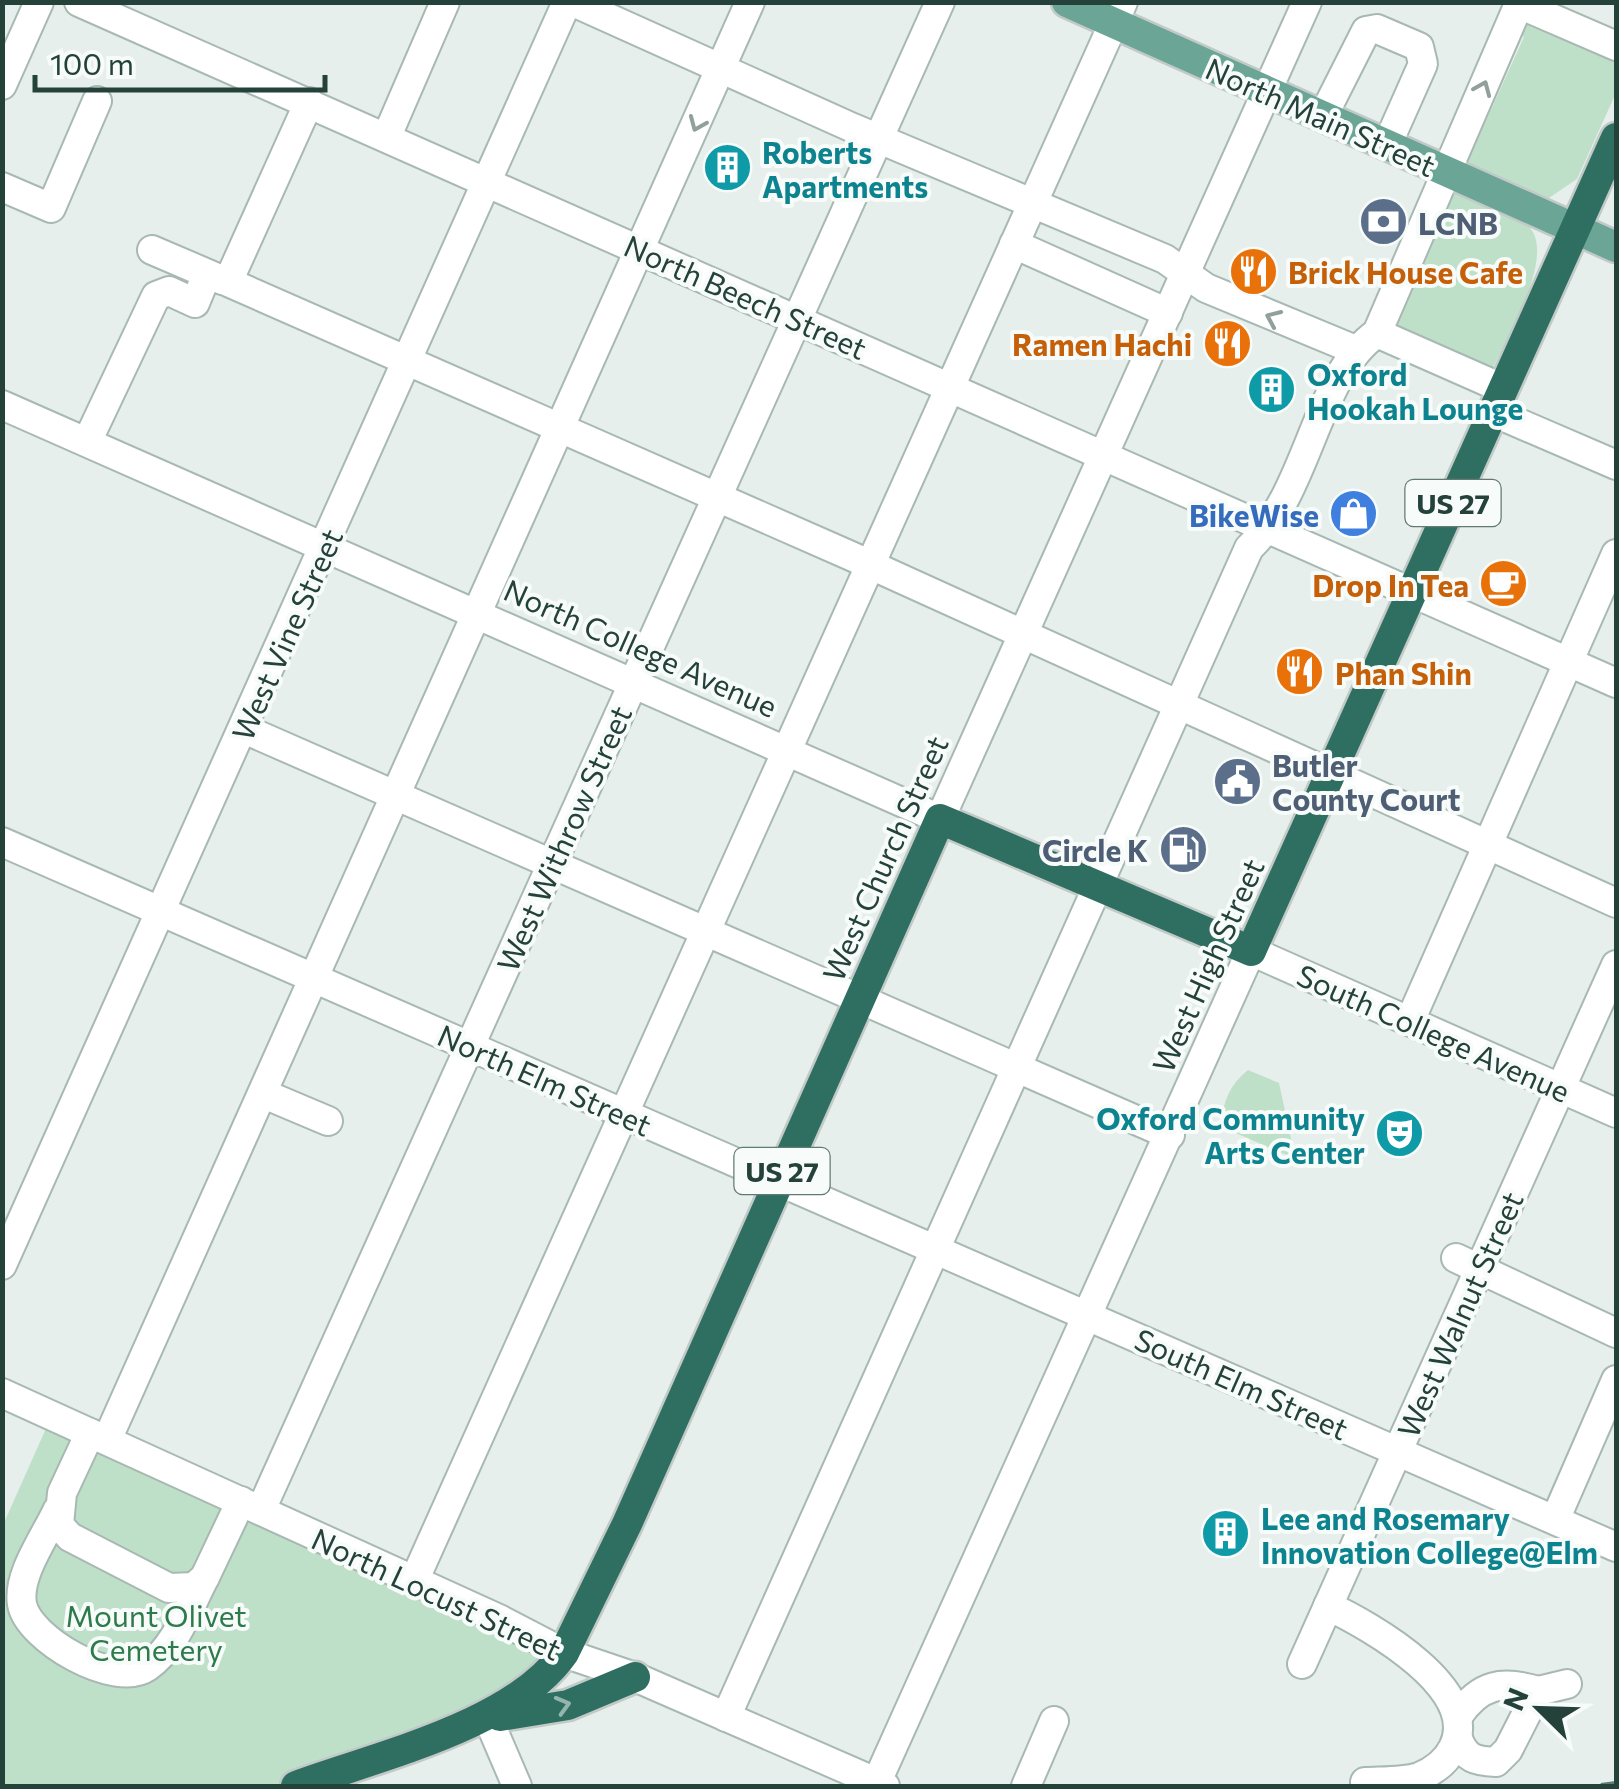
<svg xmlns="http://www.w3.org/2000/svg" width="1619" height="1789" viewBox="0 0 1619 1789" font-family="Commissioner,sans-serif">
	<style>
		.green { fill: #bfe0c8 }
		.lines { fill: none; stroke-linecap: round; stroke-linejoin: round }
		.minor-casing { stroke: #a8b8b2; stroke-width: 32 }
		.major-casing { stroke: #c2cac8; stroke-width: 35 }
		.highway-casing { stroke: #c2cac8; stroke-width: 35 }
		.minor { stroke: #fff; stroke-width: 28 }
		.major { stroke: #6aa596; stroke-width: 30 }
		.highway { stroke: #2f6f62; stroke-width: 30 }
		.rail { stroke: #5f7d75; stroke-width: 6; stroke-dasharray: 20 10; stroke-linecap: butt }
		.oneway { stroke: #92a09c }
		.oneway2 { stroke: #93b5ae }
		.labels { text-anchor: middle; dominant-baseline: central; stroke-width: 8; stroke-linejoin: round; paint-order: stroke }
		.shield { fill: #f7fbf9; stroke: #637a73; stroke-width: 2.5 }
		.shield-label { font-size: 28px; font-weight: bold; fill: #24423a }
		.street-label { font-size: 30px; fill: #24423a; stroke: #f7fbf9 }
		.culture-label { font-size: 30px; font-weight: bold; fill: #0d838f; stroke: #f7fbf9; text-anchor: start }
		.service-label { font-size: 30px; font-weight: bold; fill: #4e5e75; stroke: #f7fbf9; text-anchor: start }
		.food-label { font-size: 30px; font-weight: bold; fill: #c56008; stroke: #f7fbf9; text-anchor: start }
		.shop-label { font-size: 30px; font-weight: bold; fill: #366cbe; stroke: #f7fbf9; text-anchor: end }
		.park-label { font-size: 30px; fill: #2d7a4b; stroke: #f7fbf9 }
	</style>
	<rect width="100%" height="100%" fill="#e6efeb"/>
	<g class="green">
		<polygon points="1525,20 1616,55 1616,93 1577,179 1549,198 1462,162 1468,149 1474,147 1524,37 1518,33"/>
		<path d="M1456,191C1478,201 1509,210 1527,225C1559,251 1506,340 1492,370L1396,336L1391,317L1398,320L1445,214L1439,208L1446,194Z"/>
		<path d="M1248,1070L1279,1083L1293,1148L1289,1156L1222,1127C1221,1104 1230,1084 1248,1070Z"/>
		<polygon points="52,1415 564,1653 550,1672 296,1786 3,1786 3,1525"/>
	</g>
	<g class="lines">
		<defs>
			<g id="minor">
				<polyline points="79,2 1616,683"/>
				<polyline points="573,2 853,128 1165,259 1206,288 1353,349"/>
				<polyline points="1519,4 1616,46"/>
				<polyline points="2,85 39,2"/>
				<polyline points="309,102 228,282 851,556 1616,903"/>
				<polyline points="1323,116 1366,31 1377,29 1419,47 1423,64 1387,145"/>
				<polyline points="387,136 445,2"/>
				<polyline points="2,187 51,208 97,101"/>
				<polyline points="1014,244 1168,313"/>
				<polyline points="152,250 222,280"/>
				<polyline points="1377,333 1519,4"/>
				<polyline points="1377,333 1504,389"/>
				<polyline points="2,405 940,819 1307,2"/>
				<polyline points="1493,412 1616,465"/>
				<polyline points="87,442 156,296 169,291 195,303 207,274"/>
				<polyline points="244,729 1170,1135"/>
				<polyline points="2,842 1616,1547"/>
				<polyline points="1410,1021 1616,554"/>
				<polyline points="264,1094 328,1121"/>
				<polyline points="1456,1258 1616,1333"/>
				<polyline points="2,1265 567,2"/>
				<polyline points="2,1393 499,1619 564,1653 635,1677 885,1786"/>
				<polyline points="90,1433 62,1493 59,1525 70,1537 169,1588 194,1587 205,1577 241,1501"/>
				<polyline points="107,1440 750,2"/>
				<polyline points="261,1510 940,2"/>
				<path d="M57,1511C45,1537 17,1575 22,1604C28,1639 115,1689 147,1667C176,1647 189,1607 205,1577"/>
				<polyline points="1555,1520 1616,1380"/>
				<polyline points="414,1581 1123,2"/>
				<path d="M1328,1606C1371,1626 1483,1690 1453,1748C1446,1762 1434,1771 1419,1777C1403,1782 1382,1781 1365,1782"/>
				<polyline points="1302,1664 1616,965"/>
				<polyline points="487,1716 517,1786"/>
				<path d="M1458,1716C1480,1684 1502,1680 1538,1691"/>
				<path d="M726,1717L1249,548C1310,490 1315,376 1377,333"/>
				<path d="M1458,1739C1466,1759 1475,1761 1496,1762L1508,1750L1538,1691L1567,1684"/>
				<polyline points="875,1786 1251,951 1616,1113"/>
				<polyline points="1026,1786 1054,1721"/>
			</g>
			<polyline id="major" points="1067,2 1616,247"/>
			<g id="highway">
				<polyline points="500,1716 568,1705 635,1677"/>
				<path d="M296,1786C378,1756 514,1725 564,1653L627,1524L940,819L1251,951L1616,138"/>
			</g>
		</defs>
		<use href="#minor" class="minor-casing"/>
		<use href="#major" class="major-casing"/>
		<use href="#highway" class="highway-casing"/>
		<use href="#minor" class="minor"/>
		<use href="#major" class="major"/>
		<use href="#highway" class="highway"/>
		<polyline class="rail" points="1601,1786 1616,1784"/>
	</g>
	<defs><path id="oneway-chevron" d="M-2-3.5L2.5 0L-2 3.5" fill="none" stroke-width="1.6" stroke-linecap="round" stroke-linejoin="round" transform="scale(2.5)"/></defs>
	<g class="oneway">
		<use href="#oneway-chevron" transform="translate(1483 88) rotate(-67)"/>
		<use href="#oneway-chevron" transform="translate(697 124) rotate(113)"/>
		<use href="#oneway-chevron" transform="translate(1273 318) rotate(-156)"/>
	</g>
	<use class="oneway2" href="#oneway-chevron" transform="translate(563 1705) rotate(-16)"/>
	<defs>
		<symbol id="building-disc" viewBox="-11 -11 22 22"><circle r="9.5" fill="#0f9aa8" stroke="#f7fbf9"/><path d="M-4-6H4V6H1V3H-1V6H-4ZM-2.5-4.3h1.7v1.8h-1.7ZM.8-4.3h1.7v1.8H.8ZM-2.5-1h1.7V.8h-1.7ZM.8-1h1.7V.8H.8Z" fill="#fff"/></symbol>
		<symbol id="bank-disc" viewBox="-11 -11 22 22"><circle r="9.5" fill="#5c6f8a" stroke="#f7fbf9"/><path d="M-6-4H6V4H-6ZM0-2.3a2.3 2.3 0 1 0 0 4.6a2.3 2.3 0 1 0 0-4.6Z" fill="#fff"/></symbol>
		<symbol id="restaurant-disc" viewBox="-11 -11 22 22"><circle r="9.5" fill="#e8710a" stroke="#f7fbf9"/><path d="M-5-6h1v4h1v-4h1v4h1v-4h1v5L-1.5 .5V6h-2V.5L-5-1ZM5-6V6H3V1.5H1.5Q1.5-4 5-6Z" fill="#fff"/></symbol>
		<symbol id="shop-disc" viewBox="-11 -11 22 22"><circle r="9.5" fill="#3f7fe0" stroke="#f7fbf9"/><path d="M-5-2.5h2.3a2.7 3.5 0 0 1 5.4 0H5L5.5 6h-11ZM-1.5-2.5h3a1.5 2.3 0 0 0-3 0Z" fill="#fff"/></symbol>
		<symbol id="cafe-disc" viewBox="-11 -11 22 22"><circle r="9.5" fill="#e8710a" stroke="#f7fbf9"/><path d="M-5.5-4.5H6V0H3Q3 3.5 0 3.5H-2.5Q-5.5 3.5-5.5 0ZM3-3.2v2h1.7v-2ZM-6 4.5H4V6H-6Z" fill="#fff"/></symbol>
		<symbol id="civic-disc" viewBox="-11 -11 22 22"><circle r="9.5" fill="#5c6f8a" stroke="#f7fbf9"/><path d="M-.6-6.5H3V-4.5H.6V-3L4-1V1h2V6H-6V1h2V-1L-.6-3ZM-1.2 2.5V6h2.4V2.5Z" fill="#fff"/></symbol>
		<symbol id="fuel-disc" viewBox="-11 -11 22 22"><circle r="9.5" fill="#5c6f8a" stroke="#f7fbf9"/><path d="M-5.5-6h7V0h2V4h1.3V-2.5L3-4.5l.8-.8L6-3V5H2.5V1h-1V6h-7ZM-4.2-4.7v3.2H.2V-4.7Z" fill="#fff"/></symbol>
		<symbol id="theatre-disc" viewBox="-11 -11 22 22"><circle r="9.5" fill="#0f9aa8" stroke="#f7fbf9"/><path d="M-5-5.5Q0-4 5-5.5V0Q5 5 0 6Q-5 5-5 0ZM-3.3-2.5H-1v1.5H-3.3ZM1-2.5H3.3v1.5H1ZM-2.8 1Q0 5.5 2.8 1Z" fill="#fff"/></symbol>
	</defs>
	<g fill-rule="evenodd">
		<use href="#building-disc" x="700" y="140" width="55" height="55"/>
		<use href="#bank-disc" x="1356" y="194" width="55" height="55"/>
		<use href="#restaurant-disc" x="1226" y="244" width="55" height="55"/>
		<use href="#restaurant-disc" x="1200" y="316" width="55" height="55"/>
		<use href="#building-disc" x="1244" y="362" width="55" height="55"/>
		<use href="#shop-disc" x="1326" y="486" width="55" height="55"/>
		<use href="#cafe-disc" x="1476" y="556" width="55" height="55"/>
		<use href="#restaurant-disc" x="1272" y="644" width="55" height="55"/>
		<use href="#civic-disc" x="1210" y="754" width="55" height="55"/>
		<use href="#fuel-disc" x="1156" y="822" width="55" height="55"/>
		<use href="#theatre-disc" x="1372" y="1106" width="55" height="55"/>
		<use href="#building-disc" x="1198" y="1506" width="55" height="55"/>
	</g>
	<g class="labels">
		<g class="shield">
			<rect x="1405.5" y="480" width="95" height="46" rx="8"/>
			<rect x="734.5" y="1148" width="95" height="46" rx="8"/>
		</g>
		<g class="shield-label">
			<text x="1453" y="503">US 27</text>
			<text x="782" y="1171">US 27</text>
		</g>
		<g class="street-label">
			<text transform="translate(1321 116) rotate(24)">North Main Street</text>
			<text transform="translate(746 296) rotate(24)">North Beech Street</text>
			<text transform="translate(286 634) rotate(-66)">West Vine Street</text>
			<text transform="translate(641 647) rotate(24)">North College Avenue</text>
			<text transform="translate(563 838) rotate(-66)">West Withrow Street</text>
			<text transform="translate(884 858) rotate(-66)">West Church Street</text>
			<text transform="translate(1207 965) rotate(-66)">West High Street</text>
			<text transform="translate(1434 1032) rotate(24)">South College Avenue</text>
			<text transform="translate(545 1079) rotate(24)">North Elm Street</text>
			<text transform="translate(1459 1314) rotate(-66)">West Walnut Street</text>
			<text transform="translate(1242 1383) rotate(24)">South Elm Street</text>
			<text transform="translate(437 1593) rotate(25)">North Locust Street</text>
		</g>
		<g class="culture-label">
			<text x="762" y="151">Roberts<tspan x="762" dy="34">Apartments</tspan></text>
			<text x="1307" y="373">Oxford<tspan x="1307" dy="34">Hookah Lounge</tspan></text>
			<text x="1365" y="1117" text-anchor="end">Oxford Community<tspan x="1365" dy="34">Arts Center</tspan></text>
			<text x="1261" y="1517">Lee and Rosemary<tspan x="1261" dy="34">Innovation College@Elm</tspan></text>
		</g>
		<g class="service-label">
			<text x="1418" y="222">LCNB</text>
			<text x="1272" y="764">Butler<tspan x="1272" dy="34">County Court</tspan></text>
			<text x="1148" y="849" text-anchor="end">Circle K</text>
		</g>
		<g class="food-label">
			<text x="1288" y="271">Brick House Cafe</text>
			<text x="1192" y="343" text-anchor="end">Ramen Hachi</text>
			<text x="1469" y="584" text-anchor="end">Drop In Tea</text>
			<text x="1335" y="672">Phan Shin</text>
		</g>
		<g class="shop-label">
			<text x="1319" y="514">BikeWise</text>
		</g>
		<g class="park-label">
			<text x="156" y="1614">Mount Olivet<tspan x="156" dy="34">Cemetery</tspan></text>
		</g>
	</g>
	<rect width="1619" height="1789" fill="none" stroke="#24423a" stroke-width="10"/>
	<g transform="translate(1539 1709) rotate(293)" stroke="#f7fbf9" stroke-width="8" paint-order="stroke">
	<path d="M0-8L18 38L0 25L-18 38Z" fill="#24423a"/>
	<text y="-15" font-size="28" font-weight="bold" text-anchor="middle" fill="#24423a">N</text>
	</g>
	<path d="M35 75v15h290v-15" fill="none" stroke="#24423a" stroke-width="5"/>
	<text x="50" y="75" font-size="30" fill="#24423a" stroke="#f7fbf9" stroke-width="8" paint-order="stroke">100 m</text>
</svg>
